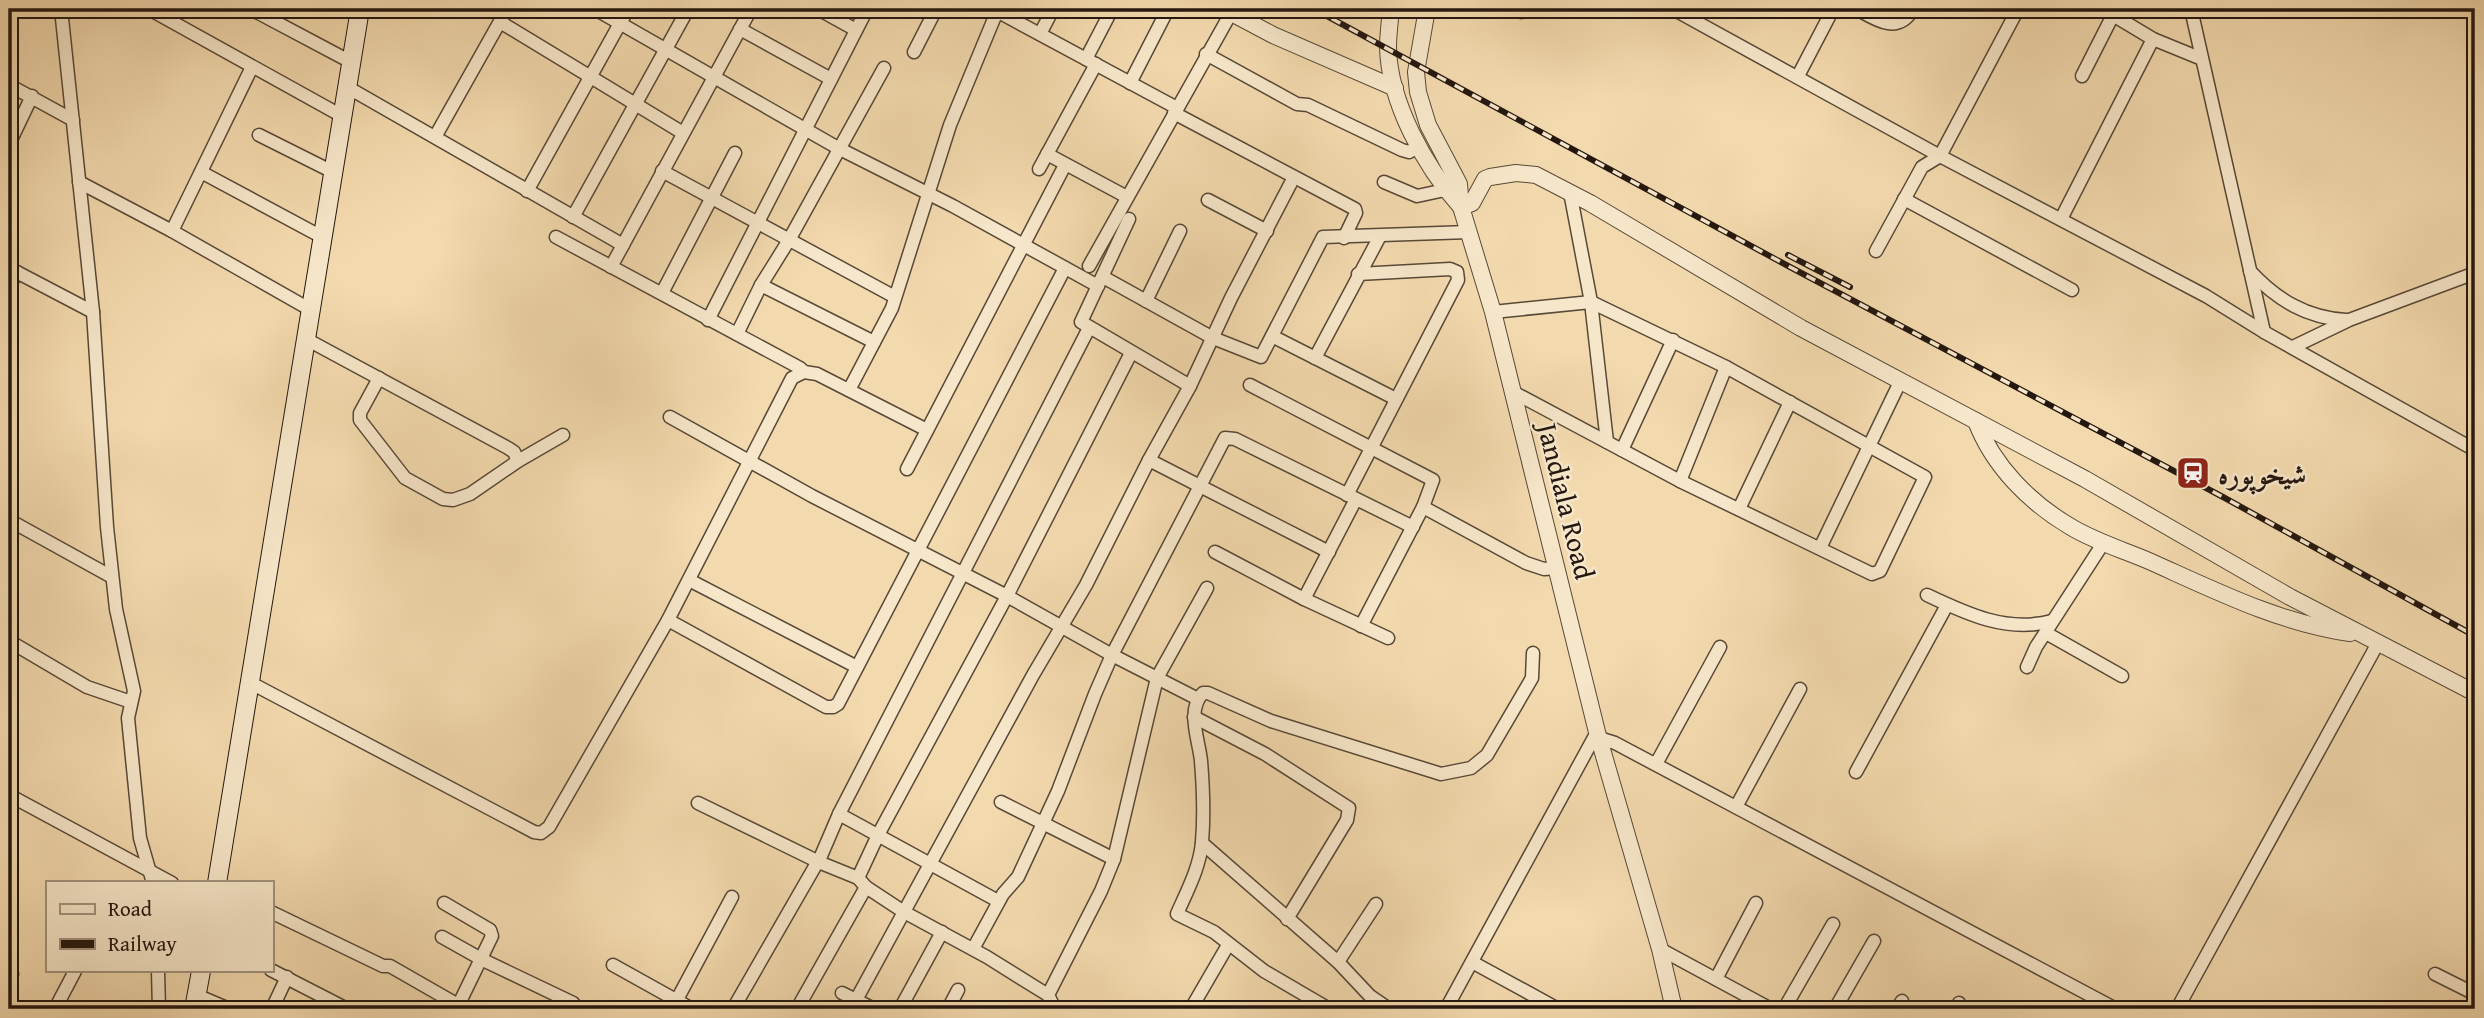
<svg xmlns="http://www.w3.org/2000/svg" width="2484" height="1018" viewBox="0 0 2484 1018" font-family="'Gentium Book Plus',Amiri,serif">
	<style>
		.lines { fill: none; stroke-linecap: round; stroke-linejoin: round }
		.minor-casing { stroke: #584837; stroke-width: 15 }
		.tertiary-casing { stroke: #584837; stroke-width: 18 }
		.secondary-casing { stroke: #24170f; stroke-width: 20 }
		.minor { stroke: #f7e7ca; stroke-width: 12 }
		.tertiary { stroke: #f7e7ca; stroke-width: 16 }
		.secondary { stroke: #f7e7ca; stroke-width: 18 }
		.rail-casing { stroke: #24170f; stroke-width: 6 }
		.rail { stroke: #f7e7ca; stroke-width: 3.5; stroke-dasharray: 10; stroke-linecap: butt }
		.labels { text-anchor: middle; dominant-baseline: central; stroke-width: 5; stroke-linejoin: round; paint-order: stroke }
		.poi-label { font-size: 28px; font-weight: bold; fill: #24170f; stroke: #f7e7ca; text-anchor: start }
		.street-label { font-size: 28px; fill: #24170f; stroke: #f7e7ca }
	</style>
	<rect width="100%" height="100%" fill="#f3daae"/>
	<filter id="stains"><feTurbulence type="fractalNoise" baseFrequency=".00286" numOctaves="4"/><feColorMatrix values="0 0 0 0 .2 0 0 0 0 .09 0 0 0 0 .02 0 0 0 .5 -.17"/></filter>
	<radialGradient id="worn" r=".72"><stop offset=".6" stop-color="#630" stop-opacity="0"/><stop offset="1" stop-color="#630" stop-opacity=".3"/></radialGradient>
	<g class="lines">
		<defs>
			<g id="minor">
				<polyline points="61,9 93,312 107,527 116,609 134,691 128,718 140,838 153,883"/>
				<polyline points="149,9 342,116"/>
				<polyline points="251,9 351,62"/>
				<polyline points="595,9 838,148 953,206 1098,286"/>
				<polyline points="818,9 856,30"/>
				<polyline points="993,9 1177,108"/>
				<polyline points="1519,9 1521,12"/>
				<polyline points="1673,9 1940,156 2206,296 2264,332 2475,450"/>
				<path d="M1857,9C1876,20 1898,35 1913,9"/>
				<polyline points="2112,9 2113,15 2153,39 2202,59"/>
				<polyline points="2191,9 2264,332"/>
				<polyline points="500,22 683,133"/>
				<polyline points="740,29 831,79"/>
				<polyline points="1040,34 1053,9"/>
				<polyline points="914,52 936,9"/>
				<polyline points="1206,54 1297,104 1308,105 1402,150 1409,152 1419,146"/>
				<polyline points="1086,59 1112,9"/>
				<polyline points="1798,76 1833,9"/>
				<polyline points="2082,76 2113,15"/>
				<polyline points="1130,83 1168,9"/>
				<polyline points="9,85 73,120"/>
				<polyline points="347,87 623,245"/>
				<polyline points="1174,113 1355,209 1356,213 1344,238"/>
				<polyline points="259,135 333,172"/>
				<polyline points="435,137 507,9"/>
				<polyline points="1047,154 1127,197"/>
				<polyline points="1039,169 1096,64"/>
				<polyline points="662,171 895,297"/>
				<polyline points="201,172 322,237"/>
				<polyline points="79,182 172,231 311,310"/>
				<polyline points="1384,182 1417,196 1445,190"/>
				<polyline points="9,186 10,142 32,96"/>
				<polyline points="527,191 628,9"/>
				<polyline points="1570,192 1591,302 1607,442"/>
				<polyline points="1904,199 2072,290"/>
				<polyline points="1208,200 1267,231"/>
				<polyline points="573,217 688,9"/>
				<polyline points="1129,219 1081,322 1190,386"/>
				<polyline points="2061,219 2153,39"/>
				<polyline points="172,231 252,67"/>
				<polyline points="556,237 800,368 804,372"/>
				<polyline points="1876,251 1922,167 1940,156 2018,9"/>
				<polyline points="1089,266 1231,13"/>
				<polyline points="611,267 751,9"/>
				<polyline points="9,268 93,312"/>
				<path d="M2250,271C2277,300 2307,318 2346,320"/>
				<polyline points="1103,277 1213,338 1261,357 1323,237 1469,232"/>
				<polyline points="761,285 874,342"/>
				<polyline points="9,287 17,272"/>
				<polyline points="662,293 735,153"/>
				<polyline points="1146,301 1180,231"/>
				<polyline points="1493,312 1591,302 1726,367 1925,477 1880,571 1872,574 1680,481 1513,392"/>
				<polyline points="708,320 867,9"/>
				<polyline points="737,334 761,285 789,240 884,68"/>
				<polyline points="1272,336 1396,399"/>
				<polyline points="306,339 508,448 514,452 518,461"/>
				<polyline points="2293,347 2349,320 2475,273"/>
				<polyline points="1315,358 1380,236"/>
				<polyline points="379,378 360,413 360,420 405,478 443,499 453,500 470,494 518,461 563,435"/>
				<polyline points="1250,385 1433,480 1423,507 1361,626"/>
				<polyline points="849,390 892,308 950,125 998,9"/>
				<polyline points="670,417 812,496 1007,596 1112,655 1198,699"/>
				<polyline points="1622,450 1673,340"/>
				<polyline points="1149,460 1329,552"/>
				<polyline points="907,469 1065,165"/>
				<polyline points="1680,481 1726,367"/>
				<polyline points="1347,495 1458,280 1457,272 1450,269 1358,274"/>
				<polyline points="1423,507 1526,563 1544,569 1557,568"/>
				<polyline points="1739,509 1790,402"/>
				<polyline points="9,520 112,577"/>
				<polyline points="1820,548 1900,382"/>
				<polyline points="1215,552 1304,599 1388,638"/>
				<polyline points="689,580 857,667"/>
				<path d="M1927,595C1967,614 2007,633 2052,621"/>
				<polyline points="1304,599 1356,499"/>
				<polyline points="668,620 826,707 833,707 838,704 1065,268"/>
				<polyline points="2046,633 2122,676"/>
				<polyline points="9,641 87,687 131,702"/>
				<polyline points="2027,667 2036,647 2104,542"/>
				<polyline points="249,682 534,832 541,833 549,827 668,620 792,378 804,372 817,374 927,430"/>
				<polyline points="1194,717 1265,754 1349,808 1347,820 1287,919"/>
				<polyline points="1599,738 1615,743 2116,1009"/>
				<polyline points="1656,764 1720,647"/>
				<polyline points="1856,772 1947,605"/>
				<polyline points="9,795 172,883"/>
				<polyline points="1001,802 1114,859"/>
				<polyline points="698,803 821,863 858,878 866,887 904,912 987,957 1048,995 1055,1009"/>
				<polyline points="1736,807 1800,689"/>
				<polyline points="839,814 998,901"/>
				<polyline points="1202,843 1338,962 1370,996 1389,1009"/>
				<polyline points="858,878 878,835 1007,596 1131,353"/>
				<polyline points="444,903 490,930 492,936 458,1006"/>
				<polyline points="271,912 383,966 390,966 465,1009"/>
				<polyline points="442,937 483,960 573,1003 577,1009"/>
				<polyline points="973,949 1003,894 1018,877 1058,791 1095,694 1112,655 1225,438 1235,439 1413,527"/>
				<polyline points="1660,949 1771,1009"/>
				<polyline points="1338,962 1376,904"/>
				<polyline points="1472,962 1558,1009"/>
				<polyline points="613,965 692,1009"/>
				<polyline points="271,970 347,1009"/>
				<polyline points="158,971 159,1009"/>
				<polyline points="2435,974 2475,994"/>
				<polyline points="9,979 12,974"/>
				<polyline points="1716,979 1756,903"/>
				<polyline points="842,993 874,1009"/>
				<polyline points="196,995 229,1009"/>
				<polyline points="1048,995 1101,891 1114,859 1157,678 1207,588"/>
				<polyline points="856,1000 1033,675 1086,585 1149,460 1190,386 1231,298 1294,177"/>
				<polyline points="1192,1007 1228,945"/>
				<polyline points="55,1009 75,971"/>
				<polyline points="272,1009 287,977"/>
				<polyline points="672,1009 732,897"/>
				<polyline points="733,1009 821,856 839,814 1089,328"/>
				<polyline points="797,1009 866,887"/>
				<polyline points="900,1009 942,932"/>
				<polyline points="948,1009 958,990"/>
				<path d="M1329,1009L1264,971L1214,932L1177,914C1187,891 1200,867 1202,842C1204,818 1203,785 1201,761C1199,740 1186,710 1203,693H1208L1271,721L1441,774L1471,768L1487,755L1532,678L1533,653"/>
				<polyline points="1446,1009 1597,732"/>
				<polyline points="1784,1009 1833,924"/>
				<polyline points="1835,1009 1874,941"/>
				<polyline points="1897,1009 1902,1001"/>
				<polyline points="1956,1009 1959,1003"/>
				<polyline points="2177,1009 2378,643"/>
			</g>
			<g id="tertiary">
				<polyline points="1224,9 1273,35 1395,88"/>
				<path d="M1391,9C1390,21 1388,34 1388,47C1389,102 1425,167 1461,207"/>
				<polyline points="1427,9 1416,72 1418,92 1428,125 1459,184 1461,207 1493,312 1597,732 1660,949 1674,1009"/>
				<polyline points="1461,207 1472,203 1485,179 1490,177 1516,173 1536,175 1590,203 1801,328 2085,479 2290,597 2475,693"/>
				<path d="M1976,421C1993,466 2030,503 2071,527C2094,541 2123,550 2149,561C2214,590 2279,623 2350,633"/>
			</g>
			<g id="secondary">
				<polyline points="217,883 360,9"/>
				<polyline points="194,1009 201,971"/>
			</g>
		</defs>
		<use href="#minor" class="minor-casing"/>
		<use href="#tertiary" class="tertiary-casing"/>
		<use href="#secondary" class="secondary-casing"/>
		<use href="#minor" class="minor"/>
		<use href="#tertiary" class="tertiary"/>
		<use href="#secondary" class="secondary"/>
		<defs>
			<g id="rail">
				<polyline points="1314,9 1790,267 2223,497 2475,636"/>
				<polyline points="1788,255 1850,287"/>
			</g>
		</defs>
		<use href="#rail" class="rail-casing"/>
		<use href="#rail" class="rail"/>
	</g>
	<defs>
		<symbol id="station-square" viewBox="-11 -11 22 22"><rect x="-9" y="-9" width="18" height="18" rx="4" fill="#8f2418" stroke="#f7e7ca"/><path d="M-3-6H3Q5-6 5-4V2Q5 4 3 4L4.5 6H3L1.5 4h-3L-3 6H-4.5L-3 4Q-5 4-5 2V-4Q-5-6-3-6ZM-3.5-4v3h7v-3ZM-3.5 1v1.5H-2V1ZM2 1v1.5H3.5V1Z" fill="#fff"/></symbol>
	</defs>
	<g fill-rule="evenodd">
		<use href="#station-square" x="2174" y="454" width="38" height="38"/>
	</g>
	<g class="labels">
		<g class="poi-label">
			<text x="2218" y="473">شیخوپورہ</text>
		</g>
		<g class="street-label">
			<text transform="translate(1567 501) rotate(76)">Jandiala Road</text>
		</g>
	</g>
	<rect width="2484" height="1018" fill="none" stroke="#f3daae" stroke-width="35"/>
	<rect x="10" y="10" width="2463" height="997" fill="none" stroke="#24170f" stroke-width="3.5"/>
	<rect x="18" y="18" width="2449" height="983" fill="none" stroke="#24170f" stroke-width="2"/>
	<rect x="46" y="881" width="228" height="91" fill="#f7e7ca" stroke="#a3947f" stroke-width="2"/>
	<rect x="60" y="904" width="35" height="10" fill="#f7e7ca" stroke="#a3947f" stroke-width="2"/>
	<text x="108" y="916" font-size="21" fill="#24170f">Road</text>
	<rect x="60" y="939" width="35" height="10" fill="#24170f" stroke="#a3947f" stroke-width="2"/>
	<text x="108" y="951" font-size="21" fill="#24170f">Railway</text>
	<rect width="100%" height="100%" filter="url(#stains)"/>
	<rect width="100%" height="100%" fill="url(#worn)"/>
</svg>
